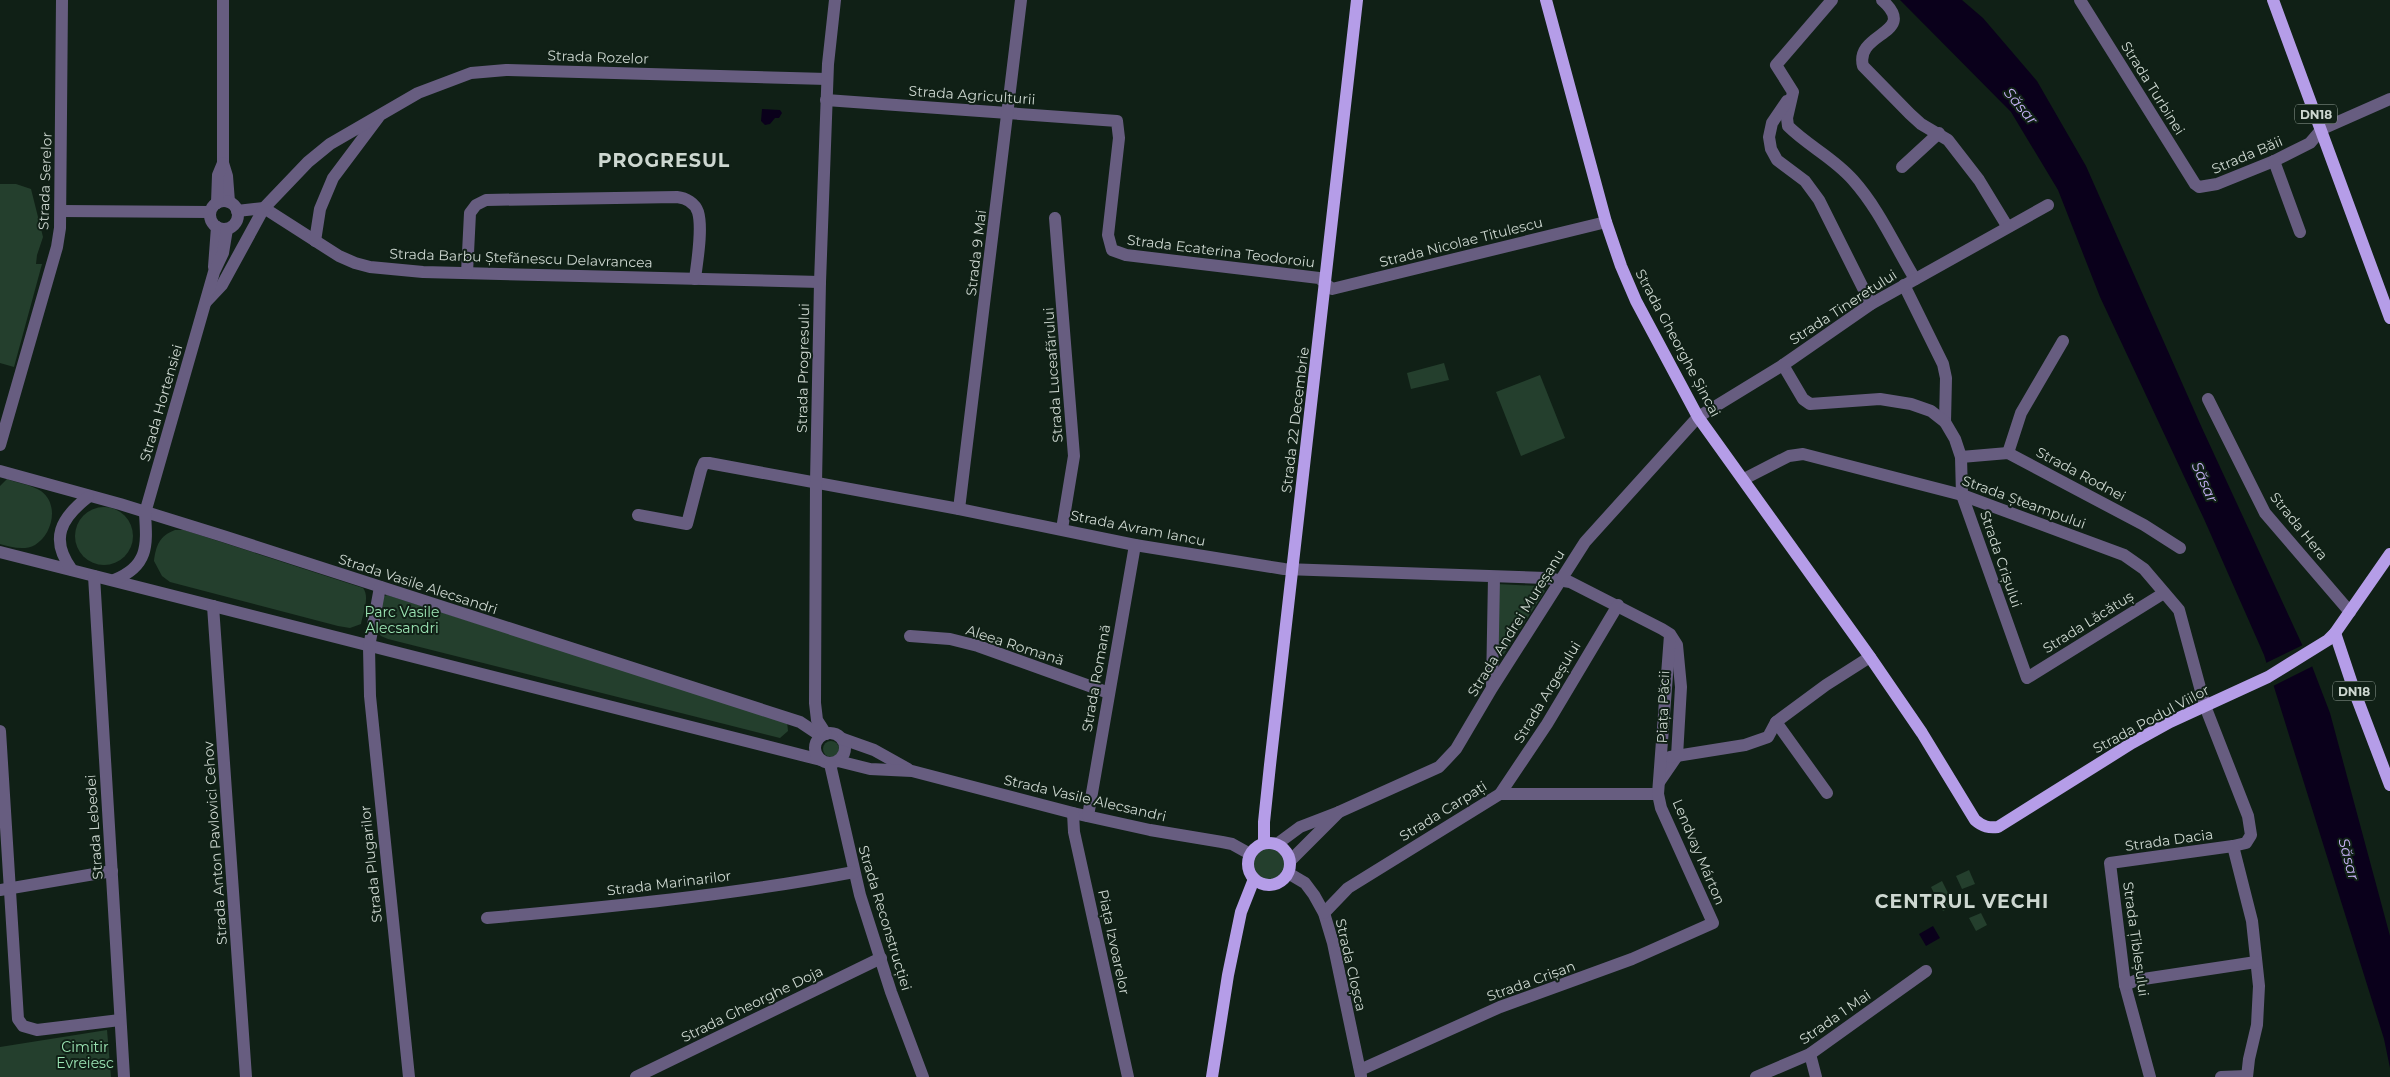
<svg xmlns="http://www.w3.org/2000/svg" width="2390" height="1077" viewBox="0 0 2390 1077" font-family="Montserrat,sans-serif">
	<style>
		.green { fill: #243f2d }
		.water { fill: #0a001b }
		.pier { fill: #102016 }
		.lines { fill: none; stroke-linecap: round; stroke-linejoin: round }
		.minor { stroke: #675d80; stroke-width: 12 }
		.major { stroke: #b59de8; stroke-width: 12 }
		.labels { text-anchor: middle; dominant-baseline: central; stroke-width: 4; stroke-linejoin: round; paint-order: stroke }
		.shield { fill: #102016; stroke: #94a098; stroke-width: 1 }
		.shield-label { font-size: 12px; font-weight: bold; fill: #cdd7d0 }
		.street-label { font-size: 14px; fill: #cdd7d0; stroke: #102016 }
		.park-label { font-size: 14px; fill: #9be3b3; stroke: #102016 }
		.water-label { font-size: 15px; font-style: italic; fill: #c7b2f7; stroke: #102016 }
		.district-label { font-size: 19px; font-weight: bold; letter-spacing: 1px; fill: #cdd7d0; stroke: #102016 }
	</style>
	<rect width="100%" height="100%" fill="#102016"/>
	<g class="green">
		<polygon points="0,184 16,184 31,189 43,237 37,255 36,264 42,264 14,367 0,363"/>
		<polygon points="1444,363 1449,380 1411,389 1407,373"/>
		<polygon points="1540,375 1565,438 1521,456 1496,392"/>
		<path d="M7,479C17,483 32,485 41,491C60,505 52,535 35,545C24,551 11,547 0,544V486Z"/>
		<circle cx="104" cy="536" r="29"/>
		<path d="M175,530H184L363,588C370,597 363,613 361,624L350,628L338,626L170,582L162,576L154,561C156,546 159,536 175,530Z"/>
		<polygon points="1497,584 1539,586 1545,591 1504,654 1500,654 1495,651"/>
		<polygon points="387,595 787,722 788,731 780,738 388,639 381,636 377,631 382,597"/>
		<circle cx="831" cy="749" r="8"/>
		<circle cx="1269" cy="864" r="16"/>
		<polygon points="1969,870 1975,884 1962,889 1956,876"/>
		<polygon points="1942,881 1954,905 1943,911 1931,887"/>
		<polygon points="1981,913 1987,925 1976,931 1969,918"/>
		<polygon points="107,1030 111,1077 0,1077 0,1047"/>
	</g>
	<g class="water">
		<polygon points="1900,0 1962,0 1983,18 2037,81 2086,166 2202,428 2312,666 2330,713 2390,936 2390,1068 2384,1039 2264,655 2204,519 2100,297 2058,190 2011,112"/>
		<polygon points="762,109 780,110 782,113 779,118 775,118 770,124 765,125 761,121"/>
		<polygon points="1933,926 1940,938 1926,946 1919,934"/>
	</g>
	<polygon class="pier" points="2305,644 2315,665 2273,686 2264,664"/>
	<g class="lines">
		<g class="minor">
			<polyline points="223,0 223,163 227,176 229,202"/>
			<path d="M1832,0L1776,65L1793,92L1787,118L1788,126C1808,146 1834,158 1853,180C1879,209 1895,246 1915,279"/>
			<path d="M1882,0C1920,34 1854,32 1863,66L1910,114L1921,124L1948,140L1979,180L2007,226"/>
			<polyline points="2080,0 2195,184 2199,187 2217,184 2274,161 2310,143 2322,129 2390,99"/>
			<polyline points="826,100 1117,121 1119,138 1108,235 1112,250 1126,255 1319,278 1332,289 1606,222"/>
			<polyline points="1787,101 1772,123 1769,137 1771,149 1777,160 1805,181 1819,200 1871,304"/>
			<polyline points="2274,161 2300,232"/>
			<polyline points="1902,167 1939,133"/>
			<circle cx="224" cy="215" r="14"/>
			<polyline points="217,203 218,175 223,163"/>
			<polyline points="61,211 210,212"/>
			<polyline points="237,211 264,208 339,256 355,263 370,267 423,272 820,282"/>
			<polyline points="1055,218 1074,456 1062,529"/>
			<polyline points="315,241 320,209 333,178 378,118"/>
			<polyline points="214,267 217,227"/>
			<path d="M467,273L470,213L476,205L486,200L677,197C686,198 695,203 698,212C703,229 697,262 695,279"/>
			<polyline points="1904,285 1943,364 1946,378 1945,422"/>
			<polyline points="206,302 222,285 264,208 308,162 330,144 418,93 471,73 506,70 827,79"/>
			<polyline points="1783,365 1803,399 1810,404 1880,399 1911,404 1931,411 1945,422 1955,439 1961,457 1962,495 2027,678 2164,593"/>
			<polyline points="2208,399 2265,513 2350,612"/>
			<polyline points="0,445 57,247 60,228 62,0"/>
			<polyline points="2008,453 2021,413 2063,341"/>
			<polyline points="1961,457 2008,453 2144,525 2180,548"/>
			<polyline points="0,471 120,504 223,536 800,722 821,736"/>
			<polyline points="1744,479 1789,456 1803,454 1962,495 2124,555 2144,569 2179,610 2205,706 2248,816 2251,835 2246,843 2233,846 2110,863 2125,985 2150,1077"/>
			<polyline points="959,509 1021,0"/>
			<polyline points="638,515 687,524 701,470 704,463 709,463 959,509 1135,545 1284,569 1546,578 1570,582 1662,629 1670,634 1677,645 1681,687 1677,756 1660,781"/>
			<polyline points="0,552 821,760"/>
			<path d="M72,570C49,539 61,518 88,497"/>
			<polyline points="94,576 124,1077"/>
			<path d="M114,580C149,566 147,545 145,513L214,272L223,253L227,229"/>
			<polyline points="380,587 369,647 370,696 409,1077"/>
			<polyline points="213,606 246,1077"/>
			<polyline points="910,636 950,639 978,646 1109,693"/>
			<polyline points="1492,687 1494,577"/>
			<polyline points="1776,722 1827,793"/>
			<polyline points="0,731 18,1019 23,1026 37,1030 120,1020"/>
			<circle cx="830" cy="748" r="15"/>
			<polyline points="826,734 817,720 815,703 816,482 820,282 828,64 835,0"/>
			<polyline points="843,739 874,750 908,769"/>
			<polyline points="1670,757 1745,745 1768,737 1776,722 1826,685 1870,657"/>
			<polyline points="838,761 870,769 912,771 1073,813 1150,830 1222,842 1232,844 1250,854"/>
			<polyline points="830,764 860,895 891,992 923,1077"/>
			<polyline points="1500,794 1547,724 1618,605"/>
			<polyline points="1073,813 1074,832 1128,1077"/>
			<polyline points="1088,816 1135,545"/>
			<polyline points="1277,844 1300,827 1339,812 1439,767 1456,749 1492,688 1585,542 1698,417 1783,365 1871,304 2048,205"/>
			<polyline points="2233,846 2252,921 2259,986 2257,1025 2249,1059 2247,1077"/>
			<polyline points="1290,861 1339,812"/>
			<polyline points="1288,873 1305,883 1314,895 1324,913 1333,943 1361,1076"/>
			<polyline points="0,890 112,871"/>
			<polyline points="1324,913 1348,888 1500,794 1658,794"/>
			<path d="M487,918C609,907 733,895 854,872"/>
			<polyline points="2125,985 2137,980 2256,962"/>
			<polyline points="1810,1054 1816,1077"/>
			<polyline points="1360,1070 1500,1007 1632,959 1713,923 1661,808 1658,794 1670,635"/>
			<polyline points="636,1077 881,958"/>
			<polyline points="1756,1077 1810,1054 1926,971"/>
			<polyline points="2221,1077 2247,1076"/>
		</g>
		<g class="major">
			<path d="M1546,0L1606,222L1621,266L1636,301L1698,417L1870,657L1922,733L1975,820C1983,827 1989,828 1998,827L2132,743L2170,722L2268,677L2328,640L2335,633L2390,554"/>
			<polyline points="2273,0 2390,318"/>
			<polyline points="2335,633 2355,693 2390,785"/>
			<circle cx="1269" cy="864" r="21"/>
			<polyline points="1264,843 1264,822 1270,765 1357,0"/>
			<polyline points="1212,1077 1228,975 1241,912 1254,879"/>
		</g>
	</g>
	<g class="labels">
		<g class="shield">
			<rect x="2295" y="104.5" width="42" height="19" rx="4"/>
			<rect x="2333" y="681.5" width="42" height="19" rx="4"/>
		</g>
		<g class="shield-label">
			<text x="2316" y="114">DN18</text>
			<text x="2354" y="691">DN18</text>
		</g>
		<g class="street-label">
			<text transform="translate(598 57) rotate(2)">Strada Rozelor</text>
			<text transform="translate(2153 88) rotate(58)">Strada Turbinei</text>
			<text transform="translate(972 95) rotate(4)">Strada Agriculturii</text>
			<text transform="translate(2247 155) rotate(-23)">Strada Băii</text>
			<text transform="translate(45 181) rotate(-88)">Strada Serelor</text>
			<text transform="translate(1461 242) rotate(-14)">Strada Nicolae Titulescu</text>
			<text transform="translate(1221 251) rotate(7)">Strada Ecaterina Teodoroiu</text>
			<text transform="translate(976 253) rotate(-83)">Strada 9 Mai</text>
			<text transform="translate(521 258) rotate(2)">Strada Barbu Ștefănescu Delavrancea</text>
			<text transform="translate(1843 307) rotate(-33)">Strada Tineretului</text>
			<text transform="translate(1678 343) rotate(62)">Strada Gheorghe Șincai</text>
			<text transform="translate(803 368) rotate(-89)">Strada Progresului</text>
			<text transform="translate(1053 375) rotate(-94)">Strada Luceafărului</text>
			<text transform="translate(161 403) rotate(-74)">Strada Hortensiei</text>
			<text transform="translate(1295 420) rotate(-83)">Strada 22 Decembrie</text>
			<text transform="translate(2081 474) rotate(28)">Strada Rodnei</text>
			<text transform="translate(2024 502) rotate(20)">Strada Șteampului</text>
			<text transform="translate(2299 526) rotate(51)">Strada Hera</text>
			<text transform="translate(1138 528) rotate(11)">Strada Avram Iancu</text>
			<text transform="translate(2001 559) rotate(71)">Strada Crișului</text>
			<text transform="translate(418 584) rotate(18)">Strada Vasile Alecsandri</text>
			<text transform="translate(2088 622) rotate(-32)">Strada Lăcătuș</text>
			<text transform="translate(1516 623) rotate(-58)">Strada Andrei Mureșanu</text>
			<text transform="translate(1015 645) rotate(18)">Aleea Romană</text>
			<text transform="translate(1096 678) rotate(-80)">Strada Romană</text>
			<text transform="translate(1547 692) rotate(-59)">Strada Argeșului</text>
			<text transform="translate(1663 707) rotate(-88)">Piața Păcii</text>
			<text transform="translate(2151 719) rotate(-28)">Strada Podul Viilor</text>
			<text transform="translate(1085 798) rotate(13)">Strada Vasile Alecsandri</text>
			<text transform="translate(1443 811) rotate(-32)">Strada Carpați</text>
			<text transform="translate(94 827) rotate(-94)">Strada Lebedei</text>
			<text transform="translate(2169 840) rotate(-8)">Strada Dacia</text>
			<text transform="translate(215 843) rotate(-94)">Strada Anton Pavlovici Cehov</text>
			<text transform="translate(1699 852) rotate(67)">Lendvay Márton</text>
			<text transform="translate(371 864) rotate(-96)">Strada Plugarilor</text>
			<text transform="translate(669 883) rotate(-7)">Strada Marinarilor</text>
			<text transform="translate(885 918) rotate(73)">Strada Reconstrucției</text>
			<text transform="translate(2136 939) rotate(82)">Strada Țibleșului</text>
			<text transform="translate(1114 942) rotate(78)">Piața Izvoarelor</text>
			<text transform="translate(1351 965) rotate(77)">Strada Cloșca</text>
			<text transform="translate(1531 981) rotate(-20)">Strada Crișan</text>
			<text transform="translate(752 1004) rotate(-26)">Strada Gheorghe Doja</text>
			<text transform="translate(1835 1017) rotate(-35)">Strada 1 Mai</text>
		</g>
		<g class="park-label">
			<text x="402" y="612">Parc Vasile<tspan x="402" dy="16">Alecsandri</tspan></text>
			<text x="85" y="1047">Cimitir<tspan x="85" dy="16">Evreiesc</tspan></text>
		</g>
		<g class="water-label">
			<text transform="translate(2021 106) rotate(50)">Săsar</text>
			<text transform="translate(2205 482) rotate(66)">Săsar</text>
			<text transform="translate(2349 859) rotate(75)">Săsar</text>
		</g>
		<g class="district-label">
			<text x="664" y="160">PROGRESUL</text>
			<text x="1962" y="901">CENTRUL VECHI</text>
		</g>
	</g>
</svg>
